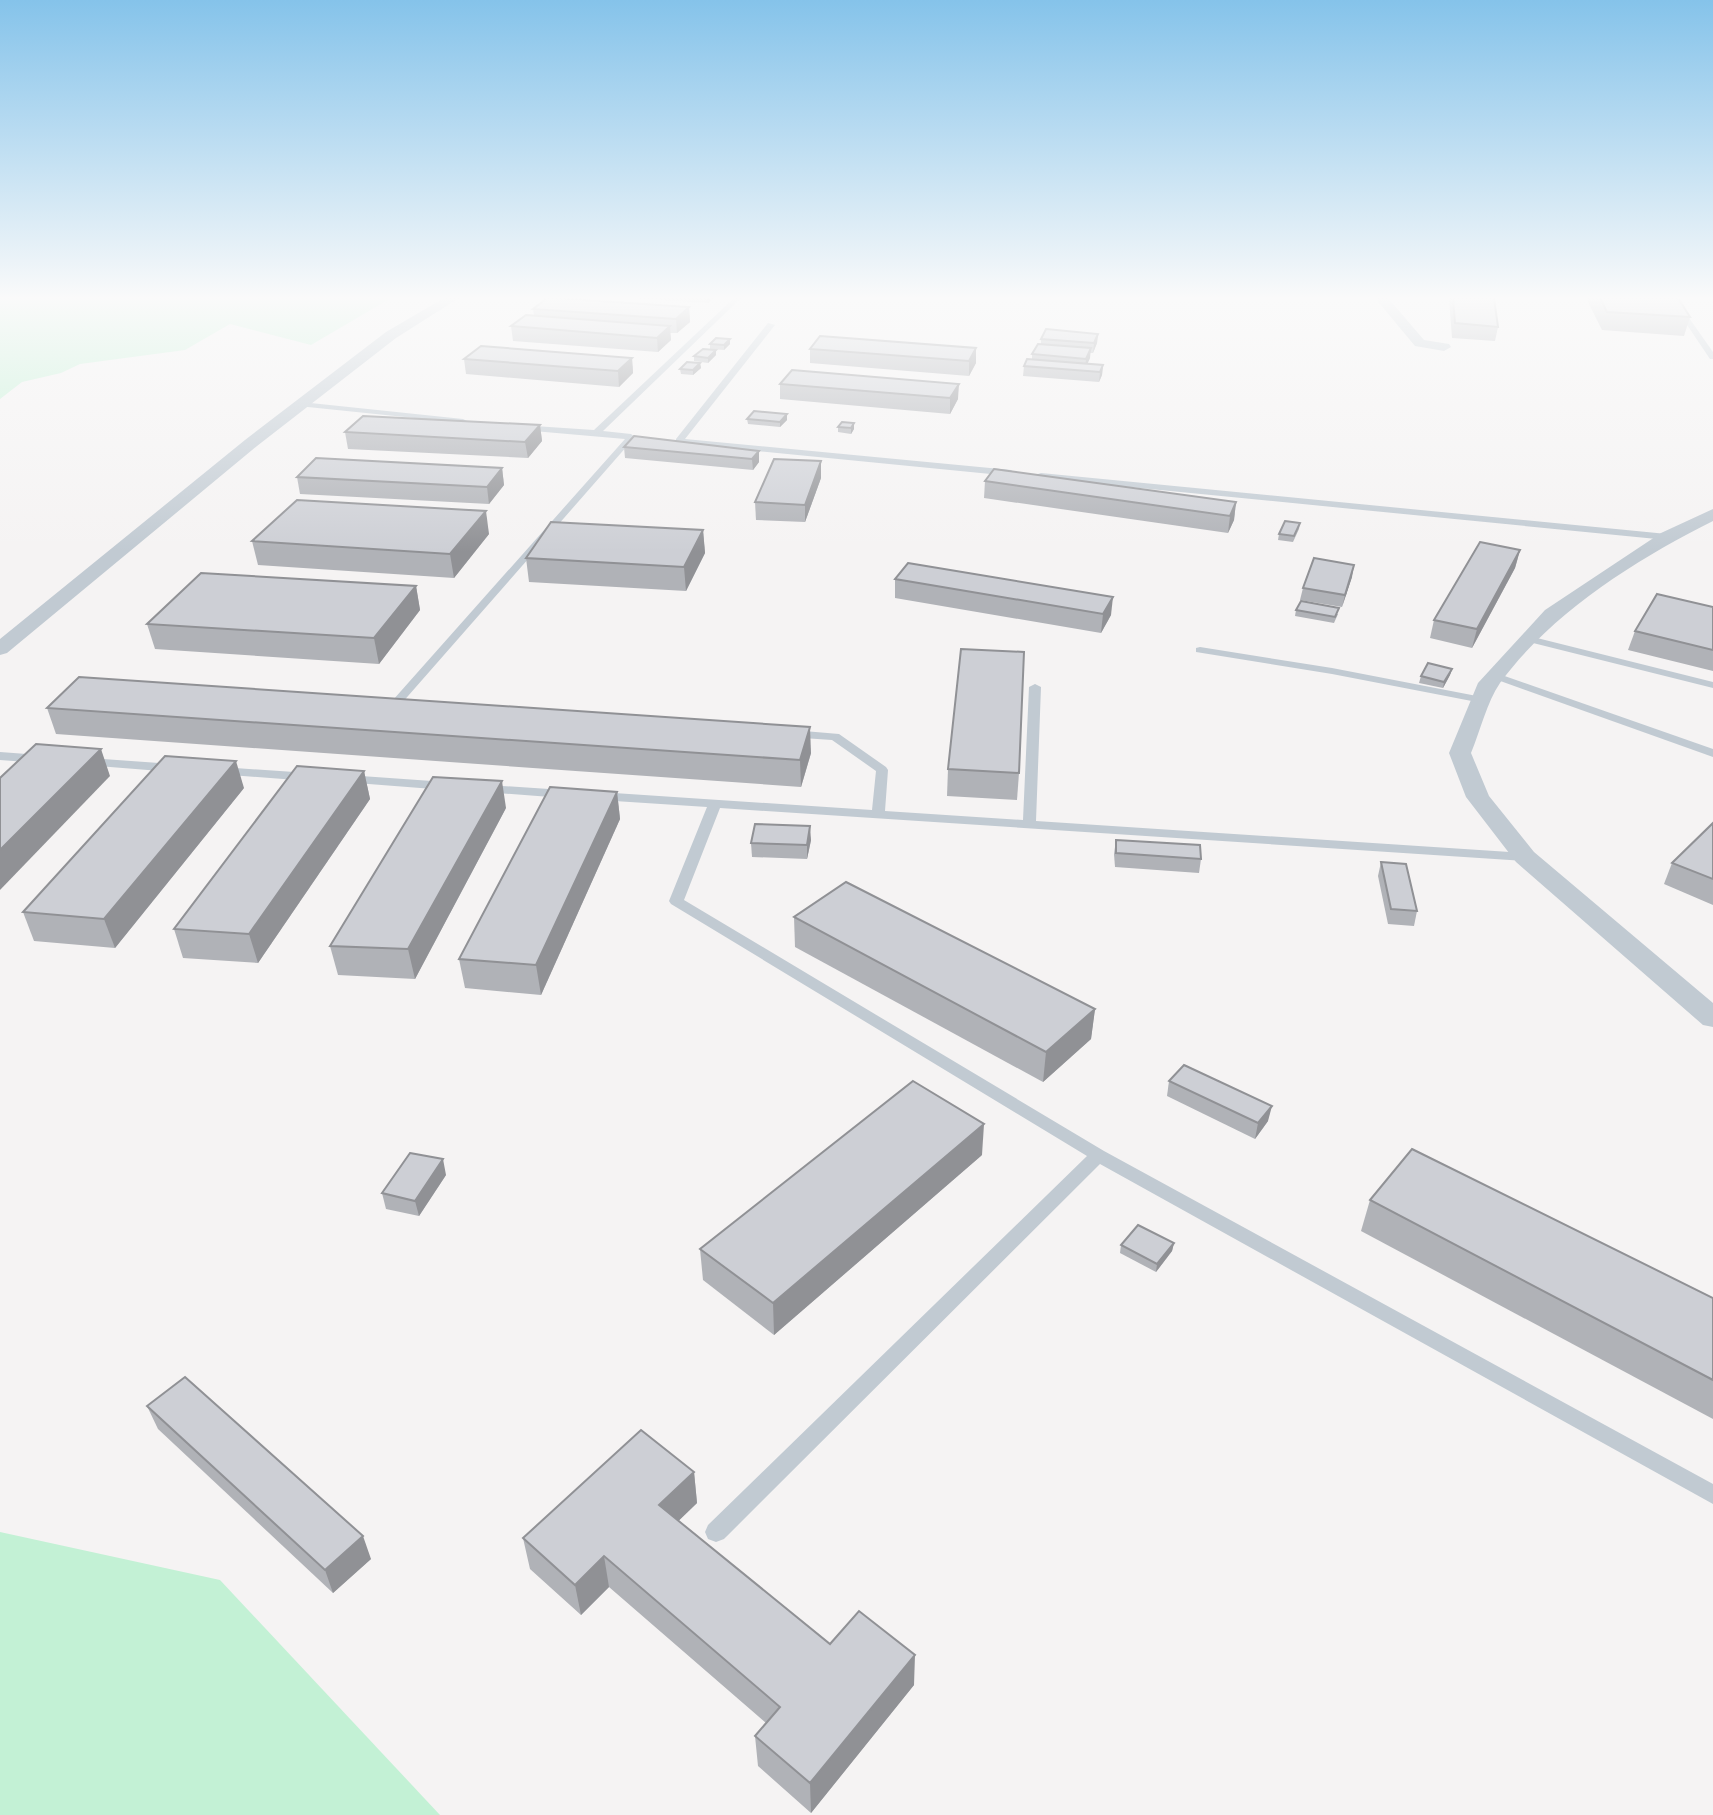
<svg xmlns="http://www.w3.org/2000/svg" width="1713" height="1815" viewBox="0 0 1713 1815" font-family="'Fira Sans',sans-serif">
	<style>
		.green { fill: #c3f1d5 }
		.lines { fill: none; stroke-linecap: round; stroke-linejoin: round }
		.lane { fill: #c1cad2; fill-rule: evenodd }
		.street { fill: #c1cad2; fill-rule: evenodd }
		.wall { fill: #b0b2b7 }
		.shaded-wall { fill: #909195 }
		.building { fill: #cdcfd5; stroke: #909195; stroke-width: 2 }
	</style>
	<rect width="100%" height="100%" fill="#f5f3f3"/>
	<g class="green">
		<polygon points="0,298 391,298 311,345 230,324 185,350 80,364 61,373 22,382 0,399"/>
		<polygon points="0,1532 220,1580 440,1815 0,1815"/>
	</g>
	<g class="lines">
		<g class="lane">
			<polygon points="734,298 741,298 603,431 631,434 635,437 401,704 393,704 393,700 625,439 522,430 518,427 519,425 594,430"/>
			<polygon points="1669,298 1675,298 1713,352 1713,359 1710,359"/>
			<polygon points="768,323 775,325 685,439 1011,470 1015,473 1011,476 676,443 676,439"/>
			<polygon points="301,402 463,419 467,421 463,423 298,406 297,404"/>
			<polygon points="1041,473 1667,534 1672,537 1667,540 1038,478 1038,474"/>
			<polygon points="1529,636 1713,682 1713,688 1525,641 1525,637"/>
			<polygon points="1200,647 1332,668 1482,697 1488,700 1482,703 1332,674 1196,652 1196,648"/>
			<polygon points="1496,673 1713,749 1713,757 1492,678 1490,676"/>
			<polygon points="1035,684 1041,687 1036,821 1525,853 1532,857 1525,861 720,808 684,900 1104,1151 1713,1484 1713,1504 1100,1164 724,1539 716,1542 708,1539 705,1532 708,1525 1087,1156 671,904 669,901 707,807 599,800 593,796 599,792 872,810 876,771 832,740 788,737 786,734 788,731 792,730 839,734 886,767 888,770 885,811 1023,820 1029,687"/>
			<polygon points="0,752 40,755 46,759 40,763 0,760"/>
			<polygon points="89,758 173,764 179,768 173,772 85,765 83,762"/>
			<polygon points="221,767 309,773 315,777 309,781 217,774 215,771 217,768"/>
			<polygon points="347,775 446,782 452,786 446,790 343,782 341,779"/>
			<polygon points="487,785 564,790 570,794 564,798 483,792 481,789"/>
		</g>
		<g class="street">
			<polygon points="444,298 459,298 396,338 257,446 7,653 0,655 0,639 245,440 386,332"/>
			<polygon points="1375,298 1388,298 1424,340 1449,344 1451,347 1444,351 1415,346"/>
			<path d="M1713,509V521C1637,559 1551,613 1500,683C1487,702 1480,731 1471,753L1489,796L1534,852L1713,1003V1027L1703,1025L1516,862L1466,797L1449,753L1478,683L1545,610L1661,533Z"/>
		</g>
	</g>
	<g class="wall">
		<polygon points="634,298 713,298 708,303"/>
		<polygon points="1449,298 1494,298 1498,327 1495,341 1452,338"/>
		<polygon points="1586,298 1678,298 1690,317 1684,336 1602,330"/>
		<polygon points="689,307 690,322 677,333 670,333 671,340 658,352 513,341 511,326 534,315 533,309"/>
		<polygon points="1098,334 1097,343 1093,353 1090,353 1090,358 1087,364 1103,365 1102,375 1099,382 1023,376 1024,366 1032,359 1032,354 1041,344 1041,339"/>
		<polygon points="710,344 730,344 724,350 710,349"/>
		<polygon points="976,348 976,363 969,376 810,363 810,349"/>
		<polygon points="716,355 708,363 694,361 694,356"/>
		<polygon points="632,358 633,373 619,387 466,374 464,359"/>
		<polygon points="700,363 701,368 693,375 681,374 680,369"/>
		<polygon points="780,384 958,399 950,414 780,399"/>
		<polygon points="747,419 787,420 780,427 748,424"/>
		<polygon points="540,425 542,441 528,458 348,449 345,432"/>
		<polygon points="838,427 854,429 851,434 838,432"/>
		<polygon points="624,447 759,451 759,462 753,470 625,458"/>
		<polygon points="502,468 504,485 489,504 300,494 297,477"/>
		<polygon points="821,478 805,522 756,520 755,502"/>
		<polygon points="985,481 1236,502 1234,520 1228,533 984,498"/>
		<polygon points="1300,523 1299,529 1293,542 1278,540 1279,534"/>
		<polygon points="703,530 705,553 686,591 529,582 526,558"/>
		<polygon points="489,534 454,578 258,565 252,541"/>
		<polygon points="1520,550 1515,568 1472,648 1430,638 1434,620"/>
		<polygon points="1352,577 1342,607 1300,600 1303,588"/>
		<polygon points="895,579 1111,615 1101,633 895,598"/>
		<polygon points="416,586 420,610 379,664 155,649 147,624"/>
		<polygon points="1713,607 1713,671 1628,650 1635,631"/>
		<polygon points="1296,610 1338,614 1334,623 1295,616"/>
		<polygon points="1452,669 1450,675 1443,688 1419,683 1421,676"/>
		<polygon points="47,708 811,753 801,787 56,734"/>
		<polygon points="948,769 1019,773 1017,800 947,796"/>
		<polygon points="364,771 370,799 258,963 183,958 174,929"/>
		<polygon points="244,788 115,948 34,941 23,912"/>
		<polygon points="617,792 620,819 541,995 465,988 459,959"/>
		<polygon points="506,808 415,979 338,975 330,946"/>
		<polygon points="1713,823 1713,905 1664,884 1672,863"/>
		<polygon points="811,840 807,859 752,857 751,843"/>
		<polygon points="1116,840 1201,859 1199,873 1115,867 1114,854"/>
		<polygon points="1381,862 1417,911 1414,926 1388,924 1378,876"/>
		<polygon points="794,917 1095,1009 1091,1039 1043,1082 795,947"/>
		<polygon points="1169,1081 1268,1121 1255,1139 1167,1096"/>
		<polygon points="982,1155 774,1335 703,1280 700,1249"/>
		<polygon points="446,1175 419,1216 386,1209 382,1193"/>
		<polygon points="1370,1200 1713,1298 1713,1419 1361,1231"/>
		<polygon points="1174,1243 1172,1251 1156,1272 1120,1253 1121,1245"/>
		<polygon points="147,1406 371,1559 333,1593 158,1429"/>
		<polygon points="694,1472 697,1503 678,1521 830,1644 914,1685 811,1813 758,1766 755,1736 766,1723 609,1587 581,1615 530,1569 523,1538"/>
	</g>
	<g class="shaded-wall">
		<polygon points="707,298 713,298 708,303"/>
		<polygon points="689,307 690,322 677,333 676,319"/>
		<polygon points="670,326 671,340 658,352 657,338"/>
		<polygon points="1098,334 1097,343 1093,353 1094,343"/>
		<polygon points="730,339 730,344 724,350 724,345"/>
		<polygon points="976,348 976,363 969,376 969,361"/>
		<polygon points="1091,348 1090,358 1085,369 1086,359"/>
		<polygon points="716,350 716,355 708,363 708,358"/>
		<polygon points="632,358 633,373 619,387 618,371"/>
		<polygon points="700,363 701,368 693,375 693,370"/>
		<polygon points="1103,365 1102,375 1099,382 1100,372"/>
		<polygon points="959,384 958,399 950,414 950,398"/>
		<polygon points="787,414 787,420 780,427 780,422"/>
		<polygon points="854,423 854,429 851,434 851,428"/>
		<polygon points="540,425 542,441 528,458 525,442"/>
		<polygon points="759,451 759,462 753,470 752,459"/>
		<polygon points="821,461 821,478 805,522 805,505"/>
		<polygon points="502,468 504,485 489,504 487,487"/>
		<polygon points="1236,502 1234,520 1228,533 1230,516"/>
		<polygon points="486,511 489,534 454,578 450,554"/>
		<polygon points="703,530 705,553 686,591 684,567"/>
		<polygon points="1520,550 1515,568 1472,648 1477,629"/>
		<polygon points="1354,565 1352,577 1342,607 1345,595"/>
		<polygon points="416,586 420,610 379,664 374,638"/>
		<polygon points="1113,597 1111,615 1101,633 1103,614"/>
		<polygon points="1452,669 1450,675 1443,688 1444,682"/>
		<polygon points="810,727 811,753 801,787 800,760"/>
		<polygon points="101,749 110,776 0,890 0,850"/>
		<polygon points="236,761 244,788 115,948 104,919"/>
		<polygon points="364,771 370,799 258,963 249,934"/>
		<polygon points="502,781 506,808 415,979 408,949"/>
		<polygon points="617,792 620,819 541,995 536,965"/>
		<polygon points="810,826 811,840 807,859 807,845"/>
		<polygon points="1095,1009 1091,1039 1043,1082 1046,1052"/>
		<polygon points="1272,1106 1268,1121 1255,1139 1258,1123"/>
		<polygon points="984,1124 982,1155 774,1335 773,1303"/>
		<polygon points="443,1159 446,1175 419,1216 415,1201"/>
		<polygon points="1174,1243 1172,1251 1156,1272 1157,1264"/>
		<polygon points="694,1472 697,1503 663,1536 659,1505"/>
		<polygon points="363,1536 371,1559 333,1593 325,1570"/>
		<polygon points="604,1556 609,1587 581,1615 575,1585"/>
		<polygon points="915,1655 914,1685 811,1813 810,1783"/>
	</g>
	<g class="building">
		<polygon points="547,298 555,298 689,307 676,319 533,309"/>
		<polygon points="1453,298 1494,298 1498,327 1455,323"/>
		<polygon points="1600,298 1678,298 1690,317 1607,312"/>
		<polygon points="526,315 670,326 657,338 511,326"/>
		<polygon points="1046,329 1098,334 1094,343 1041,339"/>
		<polygon points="820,336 976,348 969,361 810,349"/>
		<polygon points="716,338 730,339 724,345 710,344"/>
		<polygon points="1038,344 1091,348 1086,359 1032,354"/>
		<polygon points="481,346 632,358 618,371 464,359"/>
		<polygon points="703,349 716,350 708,358 694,356"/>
		<polygon points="1027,359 1103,365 1100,372 1024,366"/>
		<polygon points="687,362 700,363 693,370 680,369"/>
		<polygon points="792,370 959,384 950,398 780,384"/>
		<polygon points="754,411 787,414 780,422 747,419"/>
		<polygon points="363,416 540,425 525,442 345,432"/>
		<polygon points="842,422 854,423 851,428 838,427"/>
		<polygon points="634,436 759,451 752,459 624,447"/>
		<polygon points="316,458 502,468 487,487 297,477"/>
		<polygon points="774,459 821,461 805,505 755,502"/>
		<polygon points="994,469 1236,502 1230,516 985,481"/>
		<polygon points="297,500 486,511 450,554 252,541"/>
		<polygon points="1285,521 1300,523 1294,536 1279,534"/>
		<polygon points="551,522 703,530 684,567 526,558"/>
		<polygon points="1480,542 1520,550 1477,629 1434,620"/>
		<polygon points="1314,558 1354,565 1345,595 1303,588"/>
		<polygon points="908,563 1113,597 1103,614 895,579"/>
		<polygon points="201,573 416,586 374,638 147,624"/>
		<polygon points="1657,594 1713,607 1713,650 1635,631"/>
		<polygon points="1301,601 1339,608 1335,617 1296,610"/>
		<polygon points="961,649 1024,652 1019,773 948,769"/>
		<polygon points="1428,663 1452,669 1444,682 1421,676"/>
		<polygon points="79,677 810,727 800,760 47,708"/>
		<polygon points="36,744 101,749 0,850 0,778"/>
		<polygon points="165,756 236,761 104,919 23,912"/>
		<polygon points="297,766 364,771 249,934 174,929"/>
		<polygon points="433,777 502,781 408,949 330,946"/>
		<polygon points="550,787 617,792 536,965 459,959"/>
		<polygon points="1713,823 1713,879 1672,863"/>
		<polygon points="755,824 810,826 807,845 751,843"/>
		<polygon points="1116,840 1200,845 1201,859 1116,853"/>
		<polygon points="1381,862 1406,864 1417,911 1391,909"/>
		<polygon points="846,882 1095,1009 1046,1052 794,917"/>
		<polygon points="1184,1065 1272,1106 1258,1123 1169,1081"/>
		<polygon points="913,1081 984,1124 773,1303 700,1249"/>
		<polygon points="1412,1149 1713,1298 1713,1380 1370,1200"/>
		<polygon points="410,1153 443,1159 415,1201 382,1193"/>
		<polygon points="1138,1225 1174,1243 1157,1264 1121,1245"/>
		<polygon points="185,1377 363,1536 325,1570 147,1406"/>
		<polygon points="641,1430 694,1472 659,1505 830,1644 859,1611 915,1655 810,1783 755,1736 780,1707 604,1556 575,1585 523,1538"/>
	</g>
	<linearGradient id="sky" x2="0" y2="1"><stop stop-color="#85c3ea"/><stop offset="0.54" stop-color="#fafafa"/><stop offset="1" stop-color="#fafafa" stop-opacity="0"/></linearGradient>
	<rect width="1713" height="552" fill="url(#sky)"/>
</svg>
